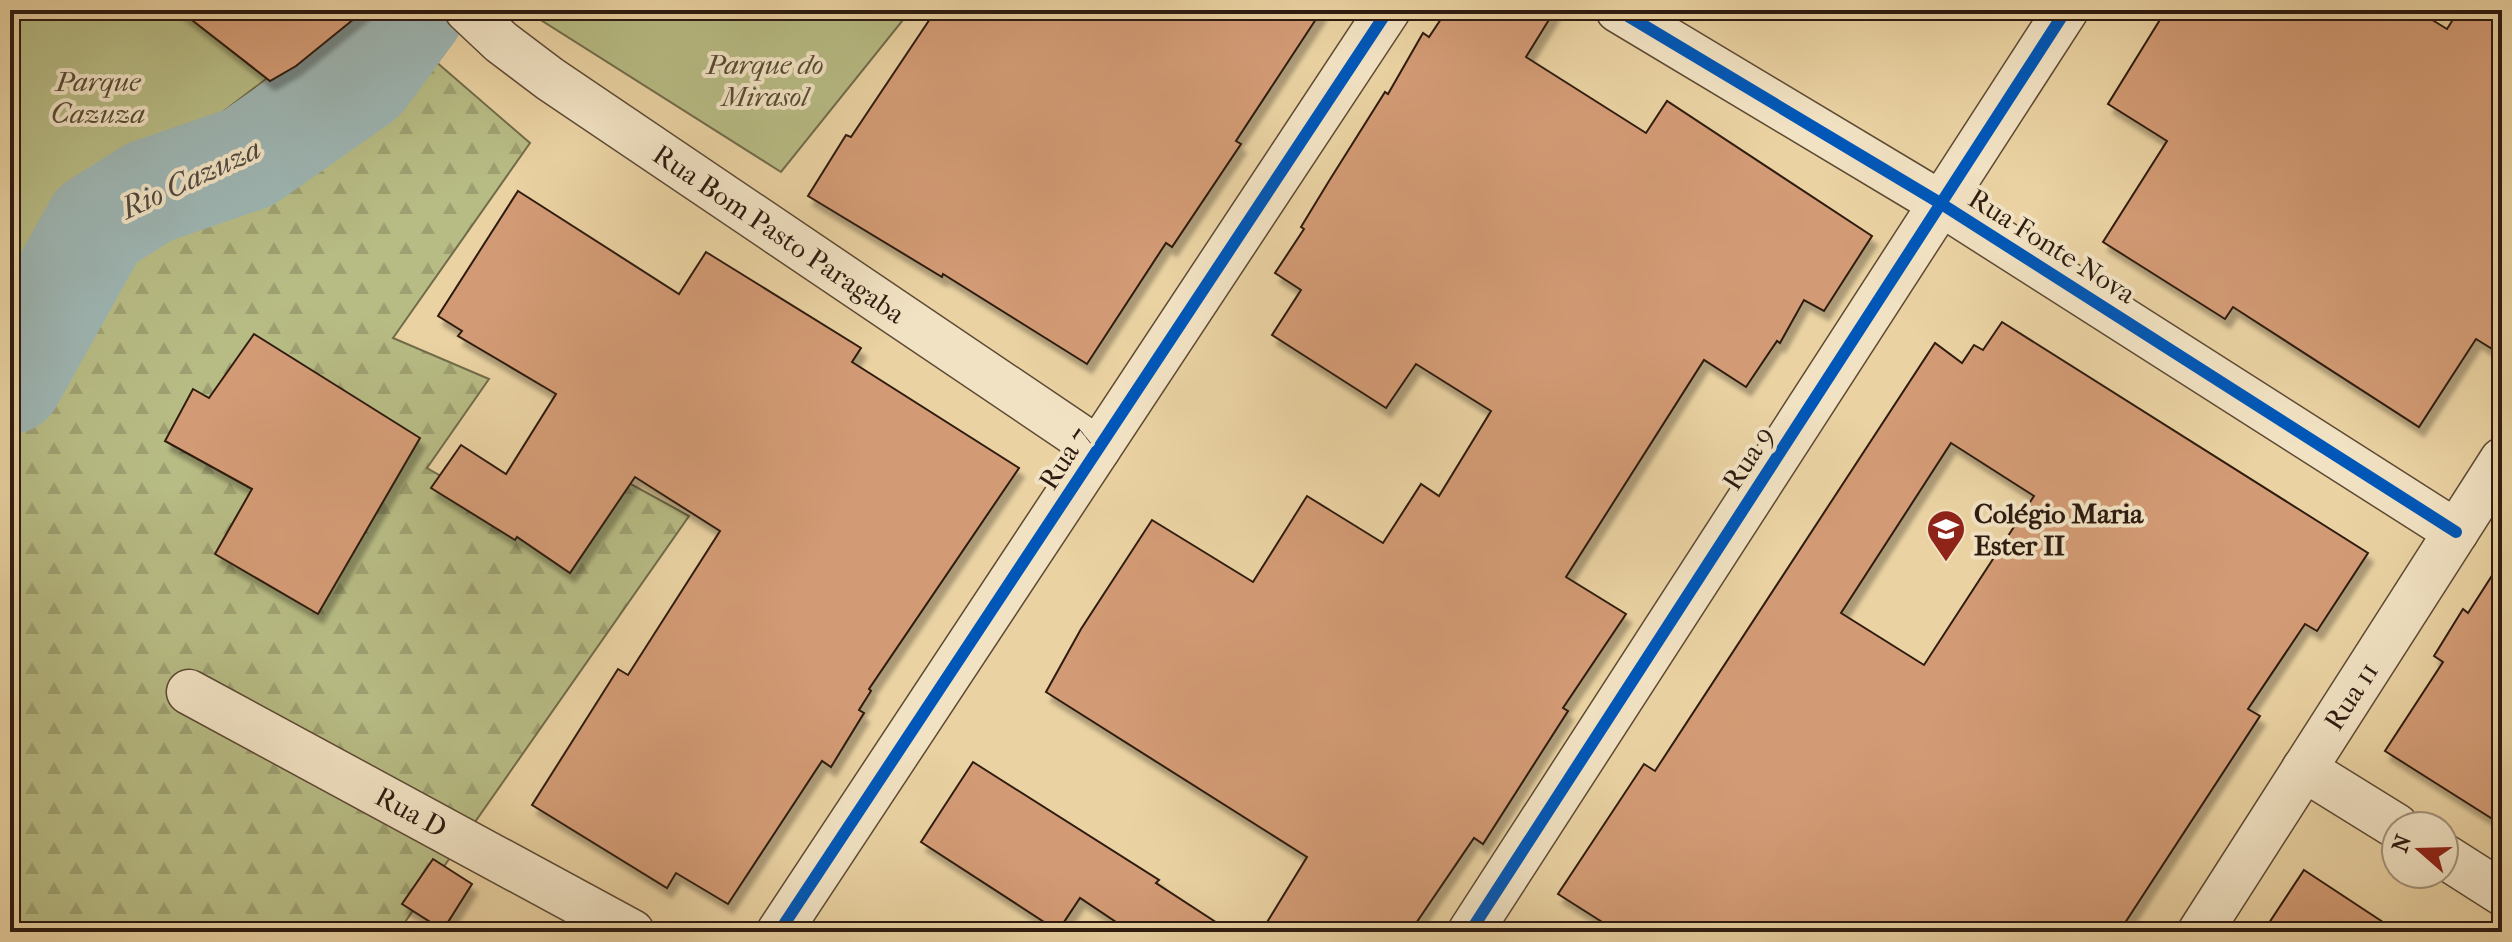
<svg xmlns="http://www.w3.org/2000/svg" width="2512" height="942" viewBox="0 0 2512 942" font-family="'IM FELL French Canon',serif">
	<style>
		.green { fill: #b7bb84; stroke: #726b4a; stroke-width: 2 }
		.forest { fill: url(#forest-firs); stroke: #726b4a; stroke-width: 2 }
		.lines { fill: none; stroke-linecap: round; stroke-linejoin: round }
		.river { stroke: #9db5b2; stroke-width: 106 }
		.building { fill: #d39b74; stroke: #2e1b10; stroke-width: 2; fill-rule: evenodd; filter: url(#shadow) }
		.minor-casing { stroke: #5d4934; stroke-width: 47 }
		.minor { stroke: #f1e2c3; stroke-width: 44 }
		.cycleway-casing { stroke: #f1e2c3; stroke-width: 17 }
		.cycleway { stroke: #0057b8; stroke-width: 12 }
		.labels { text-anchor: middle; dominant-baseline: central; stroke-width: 8; stroke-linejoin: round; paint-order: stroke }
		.park-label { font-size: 28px; font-style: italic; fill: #574b33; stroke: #f1e2c3 }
		.street-label { font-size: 28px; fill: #2e1b10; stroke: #f1e2c3 }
		.poi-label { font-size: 28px; font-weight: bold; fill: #2e1b10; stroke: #f1e2c3; text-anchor: start }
		.water-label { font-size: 30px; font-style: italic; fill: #4f4941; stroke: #f1e2c3 }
	</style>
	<defs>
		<pattern id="forest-firs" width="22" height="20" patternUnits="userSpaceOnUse" patternTransform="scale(2)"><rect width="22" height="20" fill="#b7bb84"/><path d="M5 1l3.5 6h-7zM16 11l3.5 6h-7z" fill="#9ea071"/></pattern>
		<filter id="shadow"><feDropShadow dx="5" dy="9" stdDeviation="2" flood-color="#0004"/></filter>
	</defs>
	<rect width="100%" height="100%" fill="#ead2a2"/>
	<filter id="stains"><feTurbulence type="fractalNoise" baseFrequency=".0025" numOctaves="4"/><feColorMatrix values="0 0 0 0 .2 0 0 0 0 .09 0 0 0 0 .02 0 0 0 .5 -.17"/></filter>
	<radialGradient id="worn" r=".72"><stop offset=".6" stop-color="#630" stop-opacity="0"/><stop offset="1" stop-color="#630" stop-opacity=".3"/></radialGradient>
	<g class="green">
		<polygon points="10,10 229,10 296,56 87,216 10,352"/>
		<polygon points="525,10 911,10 781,172"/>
	</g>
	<polygon class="forest" points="412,41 530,143 393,338 489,379 427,468 573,552 620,478 689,516 398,932 10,932 10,434 89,289 275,111"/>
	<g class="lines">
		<polyline class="river" points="10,381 97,225 149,192 248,158 362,78 412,10"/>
	</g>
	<g class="building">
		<polygon points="179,10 365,10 296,66 270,81"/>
		<polygon points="936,10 1322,10 1236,141 1241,144 1172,247 1166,243 1087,364 943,274 942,277 808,196 846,135 851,137"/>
		<polygon points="1447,10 1555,10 1526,57 1646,133 1667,101 1872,236 1824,311 1804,300 1780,343 1777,341 1746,387 1704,360 1566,577 1626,614 1563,708 1568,711 1483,844 1474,838 1410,932 1261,932 1307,857 1046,692 1081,629 1152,520 1253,582 1307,496 1383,543 1421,484 1439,496 1491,411 1416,364 1386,408 1272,335 1301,290 1275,273 1304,229 1301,227 1329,181 1385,92 1388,94 1423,33 1429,37"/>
		<polygon points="2166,10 2416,10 2447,29 2459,10 2477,10 2502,26 2502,355 2476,339 2419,427 2233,307 2225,319 2103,242 2167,141 2108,104"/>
		<polygon points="518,191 679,294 706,252 861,348 852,362 1019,468 869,689 871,691 859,710 864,713 831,767 822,761 728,904 676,873 667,888 532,805 618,669 628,675 720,531 635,477 570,573 517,537 515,540 431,488 461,445 506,474 556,394 458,336 462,331 438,316"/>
		<path d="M2002,322L2368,553L2317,631L2305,624L2248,709L2260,716L2119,932H1618L1558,894L1644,764L1655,771L1935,343L1962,363L1974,345L1983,350ZM1951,443L2034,496L1924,665L1841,613Z"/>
		<polygon points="254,334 420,438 318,614 215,554 252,489 165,441 193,389 209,398"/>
		<polygon points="2502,560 2502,825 2385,751 2443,662 2434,656 2463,609 2468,613"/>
		<polygon points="973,762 1159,880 1156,883 1231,932 1131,932 1080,898 1058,931 921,842"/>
		<polygon points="433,859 472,884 443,930 402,904"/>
		<polygon points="2304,870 2398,932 2263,932"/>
	</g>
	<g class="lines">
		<defs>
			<g id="minor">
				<polyline points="467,10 501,42 550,79 1098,449"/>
				<polyline points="1618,10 1940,203 2456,532"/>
				<polyline points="189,692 632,932"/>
				<polyline points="2304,769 2396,826"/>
				<polyline points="2444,856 2502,893"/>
				<polyline points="779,932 1388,10"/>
				<polyline points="1470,932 2066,10"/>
				<polyline points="2200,932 2502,460"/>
			</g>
		</defs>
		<use href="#minor" class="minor-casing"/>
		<use href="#minor" class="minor"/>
		<defs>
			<g id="cycleway">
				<polyline points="1618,10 1940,203 2456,532"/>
				<polyline points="779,932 1388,10"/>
				<polyline points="1470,932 2066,10"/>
			</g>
		</defs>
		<use href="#cycleway" class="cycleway-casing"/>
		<use href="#cycleway" class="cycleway"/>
	</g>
	<defs>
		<symbol id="school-pin" viewBox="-11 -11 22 30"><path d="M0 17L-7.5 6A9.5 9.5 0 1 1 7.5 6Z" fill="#8f2418" stroke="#f1e2c3"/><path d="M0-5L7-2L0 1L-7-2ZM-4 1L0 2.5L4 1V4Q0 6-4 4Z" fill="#fff"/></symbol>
	</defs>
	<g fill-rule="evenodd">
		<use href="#school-pin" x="1924" y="507" width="44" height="60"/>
	</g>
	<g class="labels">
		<g class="park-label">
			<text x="765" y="64">Parque do<tspan x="765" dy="32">Mirasol</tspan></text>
			<text x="98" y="81">Parque<tspan x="98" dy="32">Cazuza</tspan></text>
		</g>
		<g class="street-label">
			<text transform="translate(779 234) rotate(34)">Rua Bom Pasto Paragaba</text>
			<text transform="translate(2052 246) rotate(32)">Rua Fonte Nova</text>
			<text transform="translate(1064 458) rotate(-57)">Rua 7</text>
			<text transform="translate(1748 458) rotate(-57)">Rua 9</text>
			<text transform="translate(2351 696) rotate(-57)">Rua 11</text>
			<text transform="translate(411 812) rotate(28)">Rua D</text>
		</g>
		<g class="poi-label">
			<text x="1974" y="513">Colégio Maria<tspan x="1974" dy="32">Ester II</tspan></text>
		</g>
		<g class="water-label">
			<text transform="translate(191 179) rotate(-25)">Rio Cazuza</text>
		</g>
	</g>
	<rect width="2512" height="942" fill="none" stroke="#ead2a2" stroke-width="40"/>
	<rect x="12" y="12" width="2488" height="918" fill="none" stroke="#2e1b10" stroke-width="4"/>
	<rect x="20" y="20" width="2472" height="902" fill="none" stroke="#2e1b10" stroke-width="2"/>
	<g transform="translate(2420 850) rotate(290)"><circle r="38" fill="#f1e2c3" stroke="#a3927b" stroke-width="2"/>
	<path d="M0-6L14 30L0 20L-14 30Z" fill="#8f2418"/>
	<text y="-12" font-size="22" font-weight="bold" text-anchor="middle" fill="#2e1b10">N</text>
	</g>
	<rect width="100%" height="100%" filter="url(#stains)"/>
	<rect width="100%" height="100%" fill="url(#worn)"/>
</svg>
